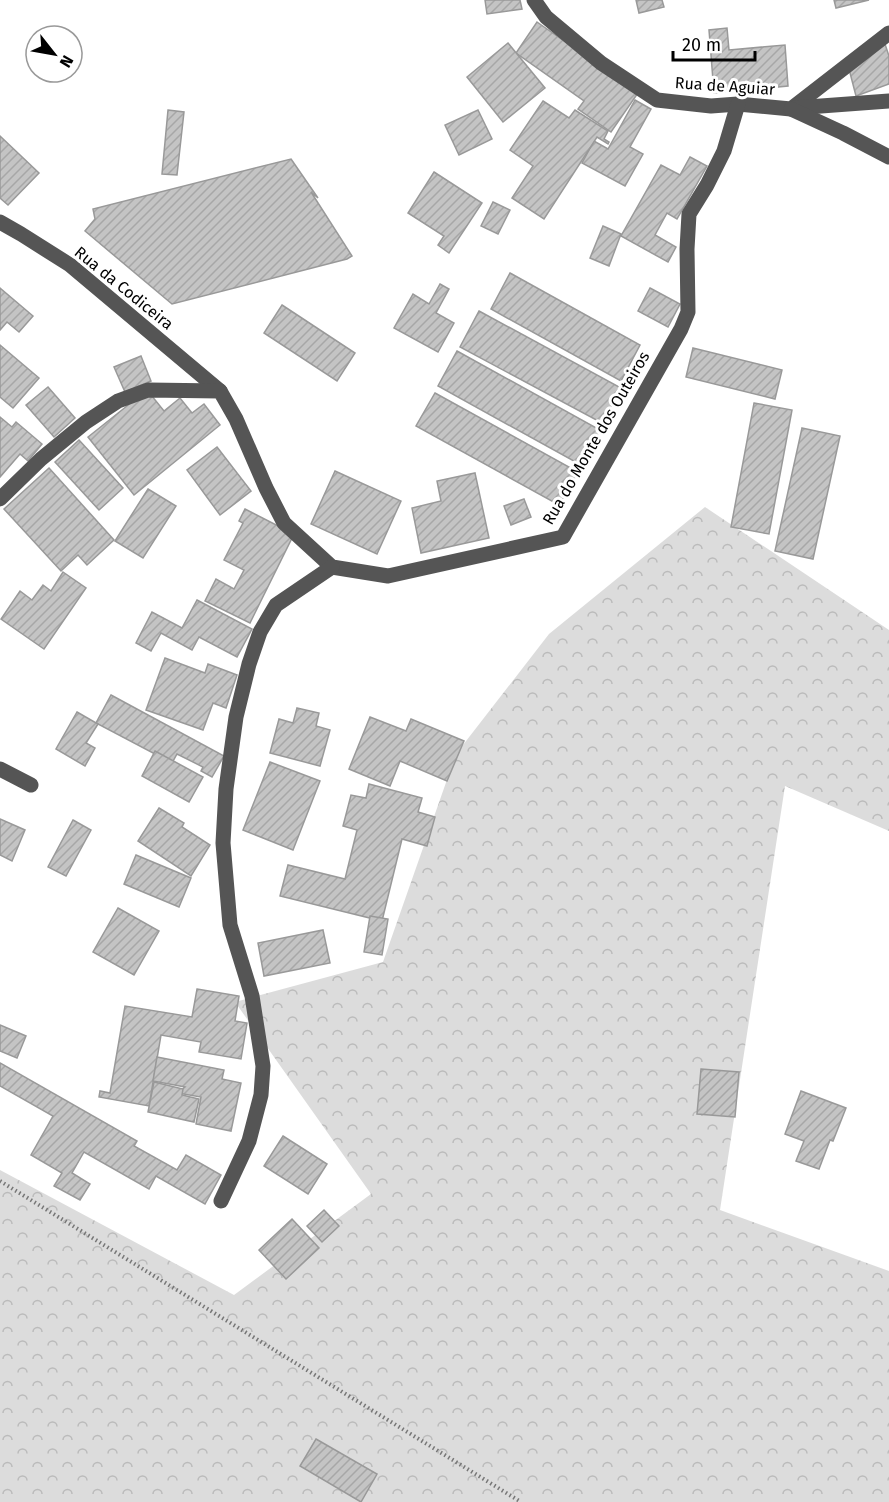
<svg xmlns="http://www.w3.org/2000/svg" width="889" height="1502" viewBox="0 0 889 1502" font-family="'Fira Sans',sans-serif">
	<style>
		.forest { fill: url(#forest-crowns) }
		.building { fill: url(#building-hatch); stroke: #999; stroke-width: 1.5 }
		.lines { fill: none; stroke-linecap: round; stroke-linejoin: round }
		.path { stroke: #777; stroke-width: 4; stroke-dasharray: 1.5 3; stroke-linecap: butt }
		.minor { stroke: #555; stroke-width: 15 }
		.labels { text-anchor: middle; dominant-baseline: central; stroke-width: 6; stroke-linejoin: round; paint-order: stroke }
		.street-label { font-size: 16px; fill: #000; stroke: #fff }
	</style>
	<defs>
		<pattern id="forest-crowns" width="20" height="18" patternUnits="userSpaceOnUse" patternTransform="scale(1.5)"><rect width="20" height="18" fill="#dcdcdc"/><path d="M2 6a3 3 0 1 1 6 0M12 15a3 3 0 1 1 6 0" fill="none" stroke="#bbb"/></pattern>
		<pattern id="building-hatch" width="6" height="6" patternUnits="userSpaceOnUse" patternTransform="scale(1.5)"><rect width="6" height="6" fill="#c4c4c4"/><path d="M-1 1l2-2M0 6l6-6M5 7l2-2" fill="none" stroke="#a7a7a7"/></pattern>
	</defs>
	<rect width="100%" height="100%" fill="#fff"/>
	<polygon class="forest" points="705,507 889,630 889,831 785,786 720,1210 889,1271 889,1502 0,1502 0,1170 234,1295 371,1194 235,1002 383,962 456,754 549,634"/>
	<g class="building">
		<polygon points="485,0 520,0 522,9 487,14"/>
		<polygon points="636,0 662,0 664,7 639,13"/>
		<polygon points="834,0 869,0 836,8"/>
		<polygon points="537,22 638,93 611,132 578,109 584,101 516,53"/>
		<polygon points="727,28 729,50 785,45 788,86 714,93 709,30"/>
		<polygon points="884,41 889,56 889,84 856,96 849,69"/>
		<polygon points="508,43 545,88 503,122 467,77"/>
		<polygon points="635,100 651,109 630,147 643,154 625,186 582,163 594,141 608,149"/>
		<polygon points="543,101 569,118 575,110 608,131 604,139 609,142 608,144 597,137 544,219 512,198 533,166 510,150"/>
		<polygon points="168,110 184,112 177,175 162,174"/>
		<polygon points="478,110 492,139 459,155 445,125"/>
		<polygon points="0,136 39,173 8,205 0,198"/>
		<polygon points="690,157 707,166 677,219 667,213 655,235 676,247 668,262 621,236 661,165 680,175"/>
		<polygon points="291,159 318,198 311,192 352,256 347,259 172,304 85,231 95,219 93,209"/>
		<polygon points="434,172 482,203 449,253 438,245 444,236 408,213"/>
		<polygon points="493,202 510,210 498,234 481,226"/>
		<polygon points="603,226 621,234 609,266 590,258"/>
		<polygon points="510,273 640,345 621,381 491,309"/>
		<polygon points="440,284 449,289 436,313 454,323 438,352 394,328 413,294 429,304"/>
		<polygon points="0,288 33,316 19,332 7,322 0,330"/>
		<polygon points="650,288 680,304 668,327 638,311"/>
		<polygon points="282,305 355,353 337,381 264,333"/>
		<polygon points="479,311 621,388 602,423 460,347"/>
		<polygon points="0,345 39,378 13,408 0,397"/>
		<polygon points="693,348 782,370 775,399 686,377"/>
		<polygon points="457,351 600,430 581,465 438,386"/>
		<polygon points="141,356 151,381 125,392 114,367"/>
		<polygon points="48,387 75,418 54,437 26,405"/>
		<polygon points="147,390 164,411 180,398 192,413 204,404 220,425 134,495 88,437"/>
		<polygon points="435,393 578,472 559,505 416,426"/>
		<polygon points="754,403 792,410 769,534 731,527"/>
		<polygon points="0,417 12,427 16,422 42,444 28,461 20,454 0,477"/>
		<polygon points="802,428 840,436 813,559 775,551"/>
		<polygon points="79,440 123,488 99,510 55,462"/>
		<polygon points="217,447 251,491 220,515 187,470"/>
		<polygon points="49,468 114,540 87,565 78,555 61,571 4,509"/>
		<polygon points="335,471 401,501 377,554 311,524"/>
		<polygon points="475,473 489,538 421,553 412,508 441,501 437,481"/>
		<polygon points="148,489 176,506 143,558 115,541"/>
		<polygon points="524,499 531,517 511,525 504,506"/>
		<polygon points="245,509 294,534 250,623 205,601 216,579 234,589 244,570 224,560 243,523 239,521"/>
		<polygon points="63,572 86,588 44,649 1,619 20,591 32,600 43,585 51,591"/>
		<polygon points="197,600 252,629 237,657 199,637 192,650 161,633 151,651 136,643 152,612 182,628"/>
		<polygon points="165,658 205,673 208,664 237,675 226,708 213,703 203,730 146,710"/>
		<polygon points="111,695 224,756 212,777 201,771 203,767 177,754 172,763 96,723"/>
		<polygon points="297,708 319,713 316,726 330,730 320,766 270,753 279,719 293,723"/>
		<polygon points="77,712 98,724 86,743 95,748 85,766 56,749"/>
		<polygon points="370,717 406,731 411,719 464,741 447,781 400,761 390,786 349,769"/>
		<polygon points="155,751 203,777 189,802 142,776"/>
		<polygon points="270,762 320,781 293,850 243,830"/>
		<polygon points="369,784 422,798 418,812 435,817 427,846 402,839 382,921 280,896 288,865 345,879 357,830 343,826 351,795 366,798"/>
		<polygon points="159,808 184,823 182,827 210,845 191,876 138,841"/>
		<polygon points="0,819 25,830 12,861 0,855"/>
		<polygon points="73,820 91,830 66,876 48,867"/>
		<polygon points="136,855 191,878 179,907 124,884"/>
		<polygon points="118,908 159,931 134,975 93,952"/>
		<polygon points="370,916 388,919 382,955 364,952"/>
		<polygon points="323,930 330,963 264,976 258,943"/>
		<polygon points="197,989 239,996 235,1021 247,1023 241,1059 199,1052 201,1042 161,1035 149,1106 99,1097 100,1091 110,1093 125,1006 192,1017"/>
		<polygon points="0,1025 26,1036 17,1058 0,1051"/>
		<polygon points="157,1057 224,1070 222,1079 241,1083 231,1131 196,1124 201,1097 178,1093 185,1087 153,1081"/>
		<polygon points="0,1063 137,1141 134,1146 177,1170 186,1155 221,1175 205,1204 156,1176 149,1189 84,1152 72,1173 90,1184 80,1200 54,1186 62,1173 31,1155 53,1116 0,1086"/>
		<polygon points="701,1069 739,1072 735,1117 697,1114"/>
		<polygon points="154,1082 183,1089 182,1095 199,1099 194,1122 148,1112"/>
		<polygon points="801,1091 846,1108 833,1141 830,1140 819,1169 796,1161 804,1141 785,1134"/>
		<polygon points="283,1136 327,1164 308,1194 264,1166"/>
		<polygon points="324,1210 339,1226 322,1242 307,1226"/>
		<polygon points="292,1219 319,1248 286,1279 259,1250"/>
		<polygon points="316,1439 377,1474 361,1502 300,1466"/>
	</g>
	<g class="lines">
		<polyline class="path" points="0,1181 521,1502"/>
		<g class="minor">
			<polyline points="534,0 546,17 601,63 657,100 711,106 738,104 791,109 889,33"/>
			<polyline points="794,108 889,101"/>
			<polyline points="791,109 843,133 889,157"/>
			<polyline points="0,222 21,234 70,265 220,391"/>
			<polyline points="0,499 41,459 86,422 118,401 148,390 220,391 236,419 266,488 284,523 332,567 388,576 563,537 681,329 688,312 687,249 689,214 707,185 724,151 738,104"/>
			<polyline points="0,769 31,785"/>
			<polyline points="221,1201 249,1141 261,1095 263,1066 252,996 230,925 223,843 226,789 236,717 249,664 260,632 276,605 332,567"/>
		</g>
	</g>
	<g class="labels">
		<g class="street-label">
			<text transform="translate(725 86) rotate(4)">Rua de Aguiar</text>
			<text transform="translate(124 288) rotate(39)">Rua da Codiceira</text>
			<text transform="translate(596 438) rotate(-60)">Rua do Monte dos Outeiros</text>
		</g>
	</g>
	<g transform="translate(54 54) rotate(121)"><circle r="28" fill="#ffffff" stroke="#999999" stroke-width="1.5"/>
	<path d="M0-4.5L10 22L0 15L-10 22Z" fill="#000000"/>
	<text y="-9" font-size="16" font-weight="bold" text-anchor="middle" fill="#000000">N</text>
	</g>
	<path d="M673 51v9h82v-9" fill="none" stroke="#000000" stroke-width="3"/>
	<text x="682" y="51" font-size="18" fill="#000000" stroke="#ffffff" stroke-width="4.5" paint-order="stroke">20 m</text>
</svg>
